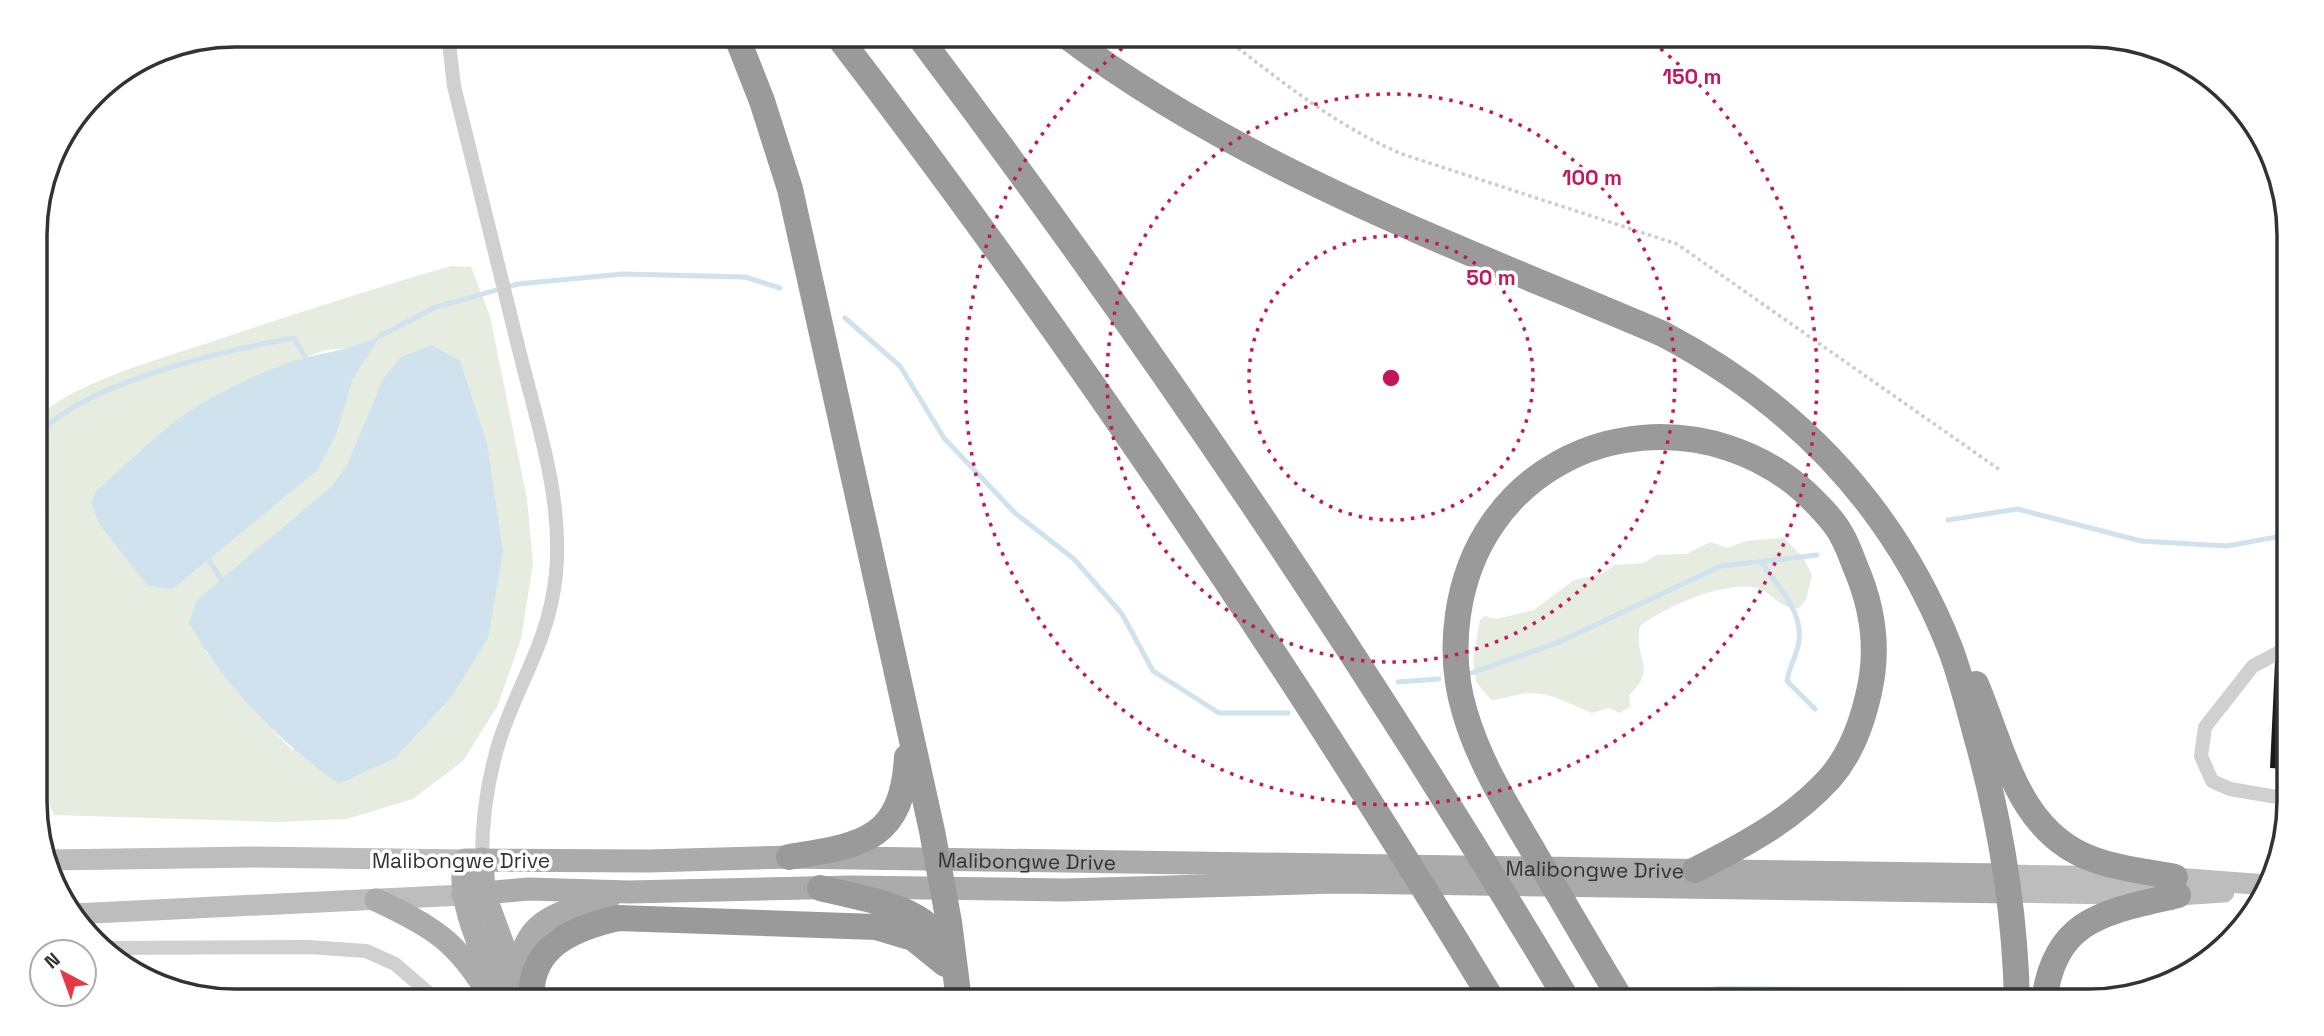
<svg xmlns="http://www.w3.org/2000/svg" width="2324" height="1036" viewBox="0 0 2324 1036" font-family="'Space Grotesk',sans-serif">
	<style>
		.green { fill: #e6ecdf; fill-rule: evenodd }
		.water { fill: #cfe2ee }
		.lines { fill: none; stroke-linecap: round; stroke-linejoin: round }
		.stream { stroke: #cfe2ee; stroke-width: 5 }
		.building { fill: #1a1a1a }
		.path { stroke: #cdcdcd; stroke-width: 3.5; stroke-dasharray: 3.5 3.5; stroke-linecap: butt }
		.street { stroke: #d0d0d0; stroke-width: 14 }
		.secondary { stroke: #bdbdbd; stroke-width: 21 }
		.primary { stroke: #ababab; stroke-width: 23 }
		.highway { stroke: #9a9a9a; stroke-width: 26 }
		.ring { fill: none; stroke: #c2185b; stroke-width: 3.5; stroke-dasharray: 3.5 7 }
		.labels { text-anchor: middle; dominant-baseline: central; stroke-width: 7; stroke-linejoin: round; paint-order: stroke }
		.street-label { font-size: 21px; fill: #333; stroke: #fff }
		.rim { fill: none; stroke: #333; stroke-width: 3.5 }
		.centre { fill: #c2185b; stroke: #fff; stroke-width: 3.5 }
		.ring-label { font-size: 21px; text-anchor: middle; font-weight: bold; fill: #c2185b; stroke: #fff; stroke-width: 7; stroke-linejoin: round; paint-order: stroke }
	</style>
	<rect width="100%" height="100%" fill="#fff"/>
	<g class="green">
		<path d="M451,266L471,267L490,316L527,499L533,564L521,639L497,707L463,761L413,799L347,819L277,822L54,815L42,788H37L36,419C71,383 163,358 211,342C291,315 371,289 451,266ZM379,337L353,379L337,433L318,470L173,589L148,586L128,557L173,423L228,389L283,365L326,350L358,347ZM348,463L293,751L246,702L206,652L198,600L333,485Z"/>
		<path d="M1784,538L1803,557L1812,575L1806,600L1799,608C1779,611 1771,589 1752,587C1719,583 1666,607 1640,626C1633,661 1659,667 1629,695L1630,707L1619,713L1610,708L1591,713C1571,704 1552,693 1529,693C1519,693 1504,699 1491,700L1476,682L1473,659L1480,620L1485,616L1496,619L1534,610L1574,580L1602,574L1615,565L1644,563L1656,555L1686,554L1711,542L1727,548L1746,541Z"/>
	</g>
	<g class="water">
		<path d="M380,336L353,379L337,433L318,470L173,589L148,586L100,525L91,503L96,491C122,469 146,444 173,423C206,398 244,380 282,365C315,352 349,352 380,336Z"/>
		<path d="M432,345L460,361L487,444L503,552L488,638L452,696L395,758L339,784C279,741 226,689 189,623L197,600L333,485L348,463L383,379L401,357Z"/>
		<polygon points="1717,986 1950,988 1969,992 1975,1001 1692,1001 1706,988"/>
	</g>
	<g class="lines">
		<g class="stream">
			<polyline points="845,318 900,366 944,438 1015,513 1074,559 1122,614 1153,671 1219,713 1288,713"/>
			<polyline points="380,336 436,307 518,284 623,274 745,277 780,288"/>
			<path d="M36,438C77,384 227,350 294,338L305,357"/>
			<polyline points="1948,520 2017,509 2141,541 2227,546 2288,535"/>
			<polyline points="209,560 221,579"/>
			<path d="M1761,562C1776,584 1803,611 1799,640C1798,654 1789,666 1787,681L1815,709"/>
			<polyline points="1471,673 1557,643 1721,566 1817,555"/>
			<polyline points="1398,682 1439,679"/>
		</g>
	</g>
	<polygon class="building" points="2275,662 2289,663 2289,769 2270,768"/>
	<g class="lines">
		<path class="path" d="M1221,35C1280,80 1334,125 1402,154L1677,244L2000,470"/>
		<g class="street">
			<path d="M448,35L454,86C476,175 498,265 520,354C538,426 563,499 556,574C549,641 520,679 500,739C488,777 482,820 482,859"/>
			<polyline points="2289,647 2253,666 2205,727 2201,756 2212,781 2230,789 2289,799"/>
			<polyline points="109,948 308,947 366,951 395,964 438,1001"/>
		</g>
		<g class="secondary">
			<polyline points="50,860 255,857 465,860"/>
			<polyline points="2006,875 2130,877"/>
			<polyline points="2162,877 2267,885"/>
			<polyline points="2008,892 2178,895 2224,892"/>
			<polyline points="73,914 463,895"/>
		</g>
		<g class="primary">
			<polyline points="482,859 484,893 516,980"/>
			<polyline points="463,895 528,889 629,892 851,887 1065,890 1336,882 2008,892"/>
			<path d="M376,900C432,926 457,941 489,995"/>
			<path d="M518,986C518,919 554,914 609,898"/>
			<path id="s1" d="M502,1001C487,962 454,900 465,860L649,861L789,857L2006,875"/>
		</g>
		<g class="highway">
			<polyline points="736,35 762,101 790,189 932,831 949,922 959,1001"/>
			<path d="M837,35C1074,344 1291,668 1493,1001"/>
			<path d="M918,35C1152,345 1369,667 1568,1001"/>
			<path d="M1065,35C1245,170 1457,246 1663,334C1796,404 1894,506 1950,648C1961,677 1969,709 1977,739C2001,825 2015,912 2017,1001"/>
			<path d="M1976,684C2004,750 2018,834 2095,860C2120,869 2149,872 2175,877"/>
			<path d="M789,857C861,845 902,842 907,757"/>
			<path d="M820,888C851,896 911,905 931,929C938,937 941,949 944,959"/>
			<path d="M532,1001C527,947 574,928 618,918L876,927L913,938L945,964"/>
			<path d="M1622,1001C1592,952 1564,903 1535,854C1508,808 1480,764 1465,713C1446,651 1456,576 1493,523C1565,419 1715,410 1806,493C1818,505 1833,519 1841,534C1847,544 1851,555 1855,566C1873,607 1879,649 1869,692C1862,724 1851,754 1830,778C1792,820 1744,845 1695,870"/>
			<path d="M2044,1001C2055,916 2108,912 2178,895"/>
		</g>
	</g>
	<g class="ring">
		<circle cx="1391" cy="378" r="142"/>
		<circle cx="1391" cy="378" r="284"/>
		<path d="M1644 36A426 426 0 1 1 1138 36"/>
	</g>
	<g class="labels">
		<g class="street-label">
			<text x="461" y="860">Malibongwe Drive</text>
			<text stroke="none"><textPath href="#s1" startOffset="710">Malibongwe Drive</textPath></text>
			<text stroke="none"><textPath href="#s1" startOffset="1278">Malibongwe Drive</textPath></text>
		</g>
	</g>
	<path d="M0 0H2324V1036H0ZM235 47H2089A188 188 0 0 1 2277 235V801A188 188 0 0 1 2089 989H235A188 188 0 0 1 47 801V235A188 188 0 0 1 235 47Z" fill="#fff" fill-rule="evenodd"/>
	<path class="rim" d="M235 47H2089A188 188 0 0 1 2277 235V801A188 188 0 0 1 2089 989H235A188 188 0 0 1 47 801V235A188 188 0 0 1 235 47Z"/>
	<circle cx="1391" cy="378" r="10" class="centre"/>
	<g class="ring-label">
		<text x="1692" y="84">150 m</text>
		<text x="1592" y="185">100 m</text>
		<text x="1491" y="285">50 m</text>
	</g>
	<g transform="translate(63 973) rotate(319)"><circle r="33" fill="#ffffff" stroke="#adadad" stroke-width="2"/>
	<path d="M0-5L12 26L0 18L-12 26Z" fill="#e63946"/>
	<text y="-10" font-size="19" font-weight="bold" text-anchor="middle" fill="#333333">N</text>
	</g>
</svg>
